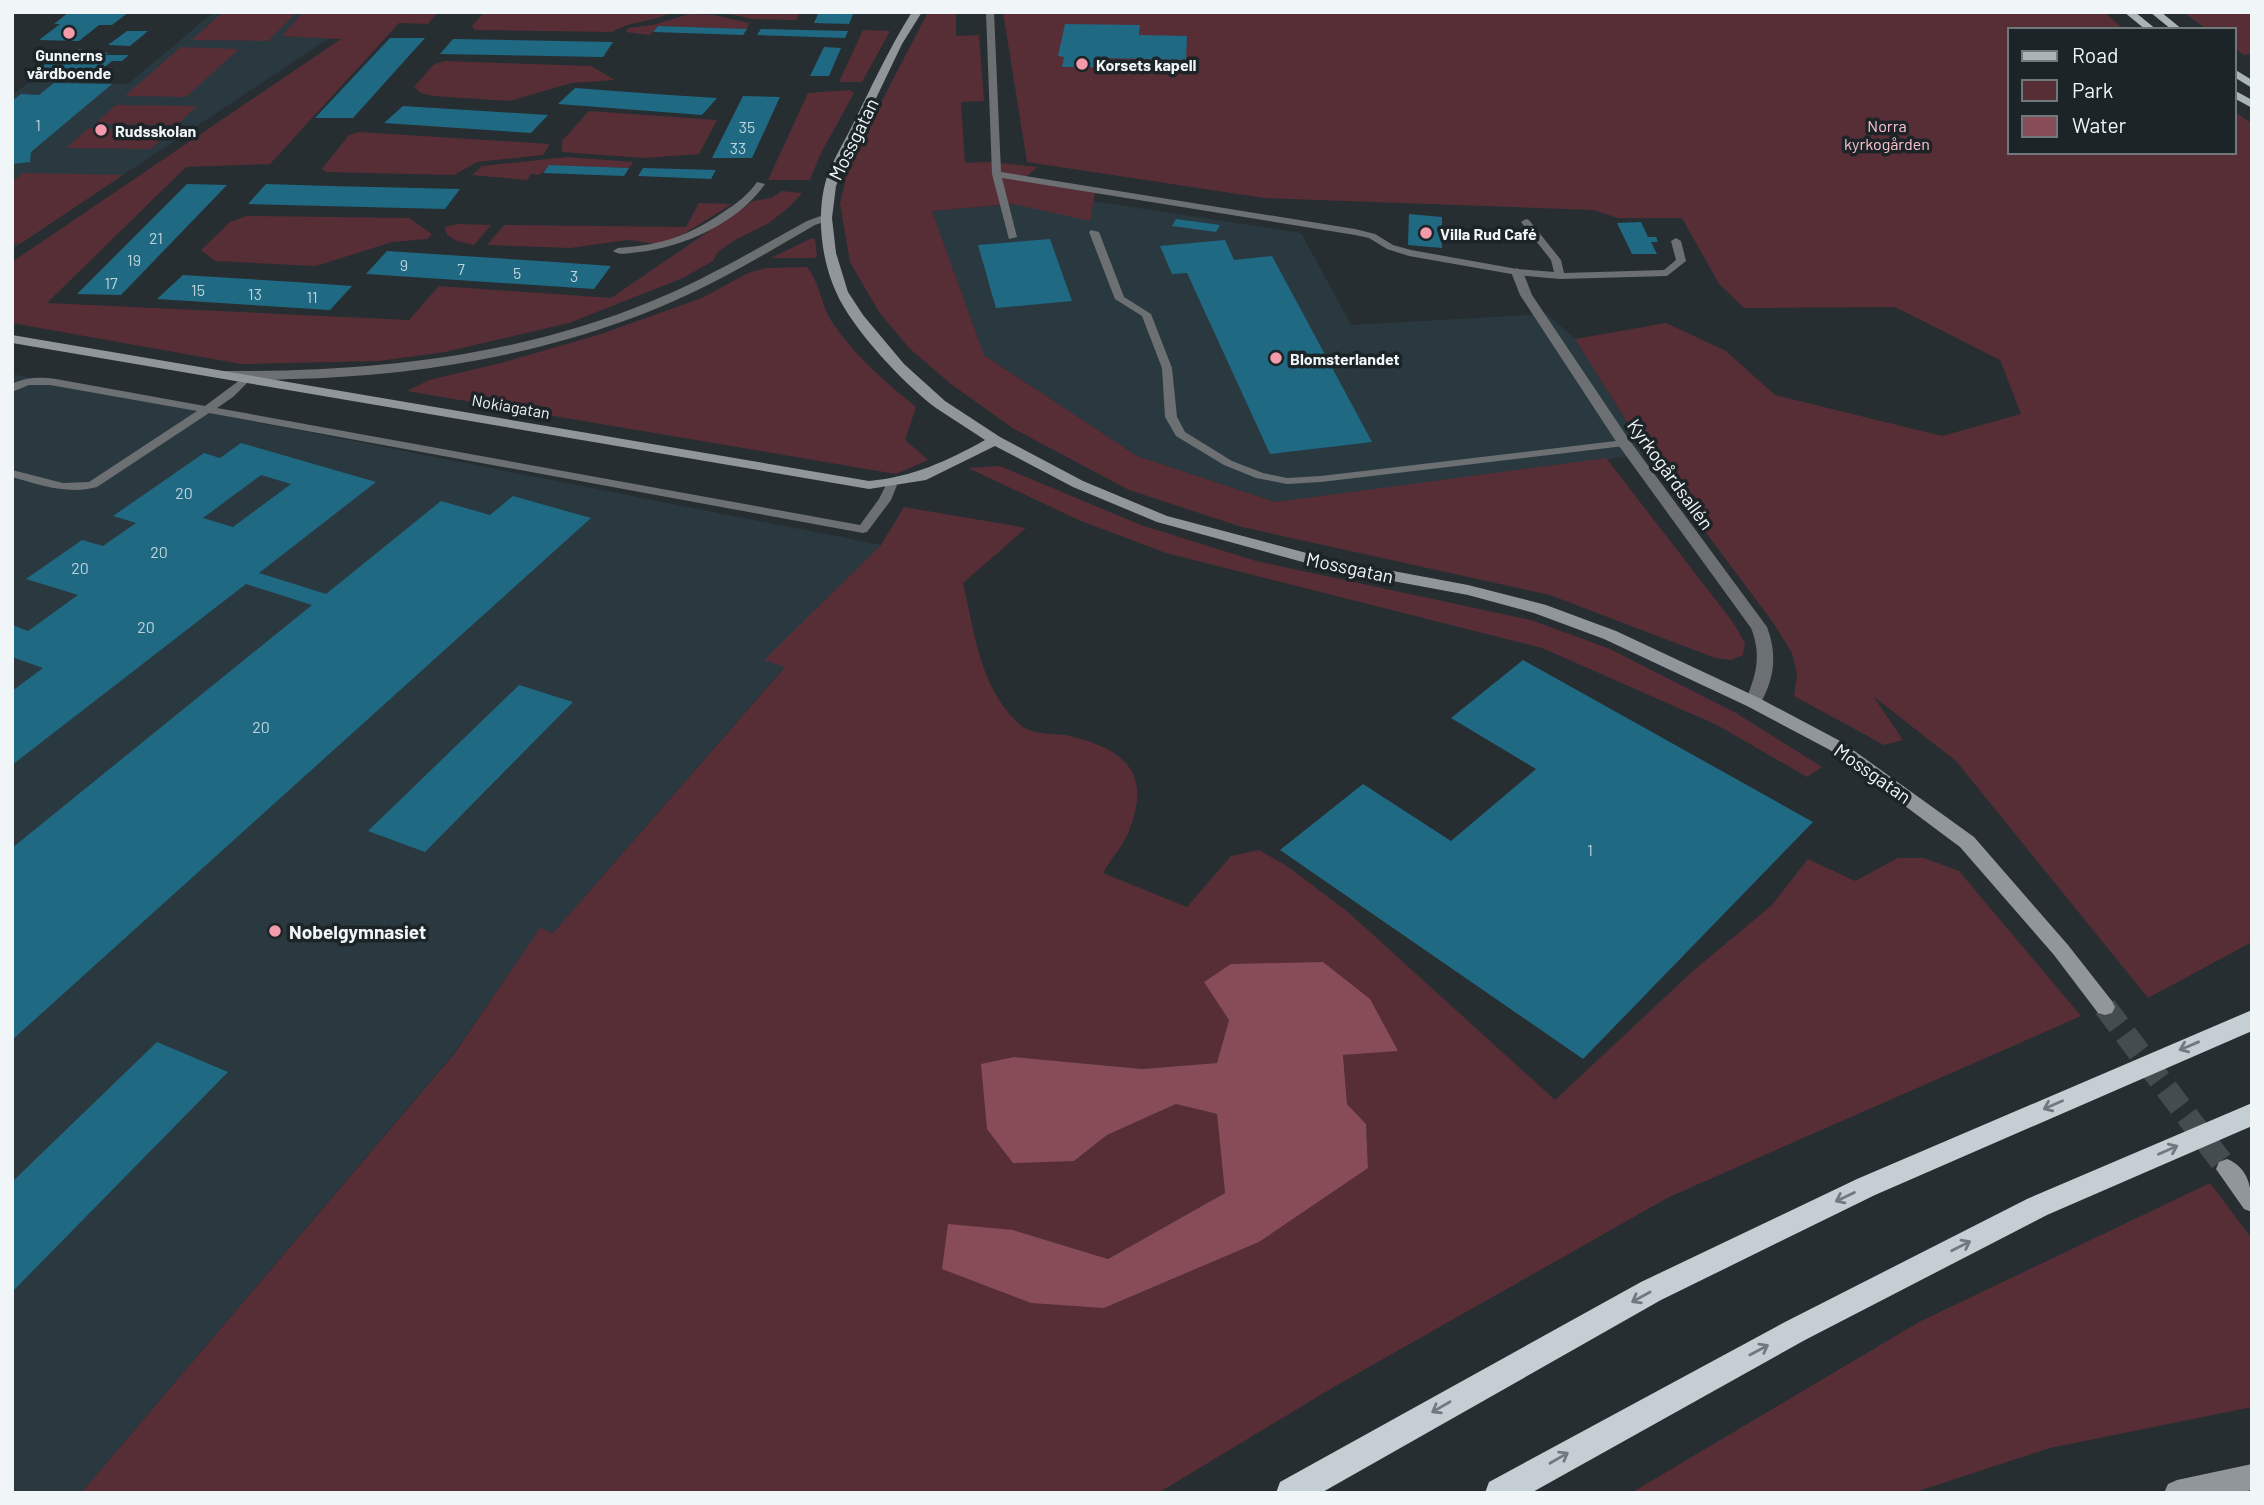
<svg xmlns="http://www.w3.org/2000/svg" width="2264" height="1505" viewBox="0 0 2264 1505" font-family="Barlow,sans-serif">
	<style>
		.built { fill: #2a3940 }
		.green { fill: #572e36; fill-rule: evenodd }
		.water { fill: #874c58 }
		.building { fill: #206983; fill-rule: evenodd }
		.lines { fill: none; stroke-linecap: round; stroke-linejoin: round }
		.secondary-tunnel { stroke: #444c50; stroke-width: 23; stroke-dasharray: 23 11; stroke-linecap: butt }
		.lane { fill: #6c7072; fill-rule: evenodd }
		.street { fill: #6c7072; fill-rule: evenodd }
		.secondary { fill: #909699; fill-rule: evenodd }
		.primary { fill: #abb4b8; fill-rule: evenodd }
		.highway { fill: #c4ced3; fill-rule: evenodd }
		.oneway { stroke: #70797e }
		.poi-dot { fill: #f39aab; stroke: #1c2428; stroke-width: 2.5 }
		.labels { text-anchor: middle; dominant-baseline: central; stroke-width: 7; stroke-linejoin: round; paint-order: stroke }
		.far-poi-label { font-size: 16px; font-weight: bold; fill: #f0f6f8; stroke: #1c2428; text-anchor: start }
		.number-label { font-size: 16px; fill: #bcd3db }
		.far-park-label { font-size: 16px; fill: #fcc3cc; stroke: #1c2428 }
		.far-street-label { font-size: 16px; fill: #f0f6f8; stroke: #1c2428 }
		.street-label { font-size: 19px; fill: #f0f6f8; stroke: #1c2428 }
		.poi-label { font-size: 19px; font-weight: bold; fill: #f0f6f8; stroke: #1c2428; text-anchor: start }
	</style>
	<rect width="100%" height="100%" fill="#262e32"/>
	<g class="built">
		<polygon points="214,12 303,12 282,36 329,38 12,249 12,95 31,81 128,84"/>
		<polygon points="1079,199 1301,233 1351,325 1547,314 1575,339 1647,454 1275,502 1137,456 984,355 932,211"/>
		<polygon points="12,374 881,545 765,660 785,666 553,933 540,929 454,1053 81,1493 12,1493"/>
	</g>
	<g class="green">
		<polygon points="223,12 297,12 268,41 192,40"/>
		<polygon points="303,12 438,12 428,24 399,23 270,164 186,167 47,303 409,320 439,286 611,298 753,201 771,198 782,191 802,193 789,207 769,223 735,240 718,252 713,261 683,278 569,323 445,352 379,361 241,364 12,323 12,262 341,39 282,36"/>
		<path d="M484,12H672C651,23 632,20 612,32L475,30L472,26Z"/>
		<polygon points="800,12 796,20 752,19 725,13"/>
		<polygon points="928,12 956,12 956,36 979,35 984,101 961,102 965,163 989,162 1038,167 1022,180 1095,193 1090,221 1013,204 932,211 984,355 1137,456 1275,502 1606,458 1732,621 1745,643 1743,655 1731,660 1715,658 1550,595 1242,527 1129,490 1014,429 951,384 909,348 879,312 850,262 840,204 849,164"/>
		<polygon points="1003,12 2104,12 2125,30 2010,30 2010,152 2234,152 2234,111 2252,124 2252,942 2148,998 1956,761 1873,696 1903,740 1884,745 1794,696 1797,674 1792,653 1772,621 1647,454 1575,339 1666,323 1726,351 1775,395 1942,436 2021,414 2000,360 1895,307 1744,308 1719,284 1682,218 1618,218 1593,210 1264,198 1027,162"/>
		<polygon points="2183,12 2252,12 2252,54 2244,55 2234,48 2234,30 2208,30"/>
		<polygon points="689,14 714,15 749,23 747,29 658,26 650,35 626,32 628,28 653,25"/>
		<polygon points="863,30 890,31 862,82 839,82"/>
		<polygon points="181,47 239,49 186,97 125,96"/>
		<polygon points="444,61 591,66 615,80 571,83 510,101 433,96 421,93 414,87 433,65"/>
		<polygon points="850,90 854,93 820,155 810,180 768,180 808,93"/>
		<polygon points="116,105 197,106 177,125 95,124"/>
		<polygon points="589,111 717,120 699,154 644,158 562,152 562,141"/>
		<polygon points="89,128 172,129 151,149 66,148"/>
		<polygon points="359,132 550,144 543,155 477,162 454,175 326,172 322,169 349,135"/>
		<polygon points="568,157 633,162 629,168 550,165 539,175 531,174 527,180 472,175 482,166"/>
		<polygon points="23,173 30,173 123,175 20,244 12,243 12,182"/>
		<polygon points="699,203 732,204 674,240 658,244 627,240 570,248 487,245 504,225 686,227"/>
		<polygon points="247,216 409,218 432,234 427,239 392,242 316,266 215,261 201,250 230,222"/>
		<polygon points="458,224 491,225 474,245 457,241 447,235 445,227"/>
		<polygon points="812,238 815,239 817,256 814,258 771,258"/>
		<path d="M807,267C820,283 821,305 832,322C854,355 885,382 916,407L905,440L928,460L896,474L407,391L429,380L501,363L601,334L702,298L748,273L766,268Z"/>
		<polygon points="1000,466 1141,525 1256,561 1531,620 1610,649 1736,713 1822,767 1807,777 1717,725 1542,648 1166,553 1081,521 968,468"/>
		<path d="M904,507L1026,528L963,583C975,634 980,692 1023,727C1034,735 1057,733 1070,736C1125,749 1153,774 1128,833C1122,847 1110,860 1103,873L1187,907L1231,856L1259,850L1287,866L1348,912L1555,1100L1694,970L1772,905L1808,859L1855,881L1898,858H1924L1959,871L2081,1016L1669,1197L1332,1388L1158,1493H81L454,1054L540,928L553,933L785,667L764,660L881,545ZM1229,1020L1398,1051L1343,1055L1347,1104L1366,1124L1368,1167L1259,1242L1104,1308L1013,1230L1108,1259L1225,1193L1217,1114L1176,1104L1107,1135L1074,1161L1014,1057L1142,1069L1217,1063Z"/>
		<polygon points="2210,1183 2252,1239 2252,1407 2050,1448 1912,1493 1631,1493 1919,1322"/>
	</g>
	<polygon class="water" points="1323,962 1370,999 1398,1051 1343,1055 1347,1104 1366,1124 1368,1168 1259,1242 1104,1308 1031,1303 942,1269 948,1224 1013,1230 1108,1259 1225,1193 1217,1114 1176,1104 1107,1135 1074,1161 1013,1163 987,1129 981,1064 1014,1057 1142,1069 1217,1063 1229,1020 1204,982 1231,964"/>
	<g class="building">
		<polygon points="69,12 129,12 112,25 99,25 79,41 39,40 60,24 54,24"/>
		<polygon points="819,12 854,12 849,24 814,23"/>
		<polygon points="1065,24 1140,25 1139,35 1187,36 1186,60 1102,58 1101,67 1062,67 1064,57 1058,56"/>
		<polygon points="658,26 747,29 743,35 653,32"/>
		<polygon points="761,29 848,31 845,38 757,35"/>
		<polygon points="127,31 148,31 130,46 108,45"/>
		<polygon points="390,38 425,38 353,118 315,118"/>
		<polygon points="453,39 559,41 613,42 603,57 440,54"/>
		<polygon points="824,47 841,48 829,76 810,76"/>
		<polygon points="79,49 108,53 105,55 129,55 122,61 112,61 95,75 33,74 51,60 44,60 52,54 74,54"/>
		<polygon points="54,83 112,84 31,152 30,162 12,164 12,149 15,146 12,146 12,101 21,94 39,95"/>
		<polygon points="575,88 669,95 717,98 702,115 558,104"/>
		<polygon points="743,96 780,97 752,158 712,158"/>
		<polygon points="403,106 499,112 548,115 531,133 384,123"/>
		<polygon points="549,165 629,168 624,176 543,173"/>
		<polygon points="643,168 716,170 711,179 638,176"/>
		<polygon points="187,184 227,185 121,295 77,294"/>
		<polygon points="266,184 330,186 460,189 445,209 248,204"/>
		<polygon points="1409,214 1442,217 1442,248 1408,245"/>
		<polygon points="1176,219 1220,225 1216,232 1172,226"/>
		<polygon points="1641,222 1648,237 1656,237 1658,242 1651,242 1657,254 1632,254 1617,223"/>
		<polygon points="1050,239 1072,301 996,308 978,245"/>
		<polygon points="1225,240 1234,260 1272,256 1372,442 1270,454 1187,273 1172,274 1160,246"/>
		<polygon points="387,251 555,262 611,266 594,289 366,274"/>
		<polygon points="183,275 295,282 352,286 330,310 157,299"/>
		<path d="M241,443L376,482L259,573L326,594L441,501L490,515L513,496L591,518L12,1040V848L312,605L246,584L12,765V691L43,668L12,657V625L28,631L78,595L26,579L82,540L103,546L136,523L113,516L204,453L220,458ZM261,475L291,484L233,527L203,518Z"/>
		<polygon points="1523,660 1813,822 1583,1059 1280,850 1363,784 1451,841 1536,769 1451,718"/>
		<polygon points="519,685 573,702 425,852 368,831"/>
		<polygon points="157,1042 228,1072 12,1292 12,1182"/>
	</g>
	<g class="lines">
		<polyline class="secondary-tunnel" points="2105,1007 2227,1169"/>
		<g class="lane">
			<polygon points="986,12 994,12 1001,172 1355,229 1375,234 1393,245 1411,250 1517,269 1554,272 1551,260 1521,222 1526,219 1529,220 1561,260 1564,273 1664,270 1676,260 1671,241 1676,238 1681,241 1686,261 1667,276 1560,279 1517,275 1409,256 1387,249 1369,238 1355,235 1002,178 1017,237 1009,239 992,174"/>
			<path d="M757,182L765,184C739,222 684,247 639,252C630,253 620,256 613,251L618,248C663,245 688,236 725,211C737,203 748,195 757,182Z"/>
			<polygon points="1091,230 1099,232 1124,297 1151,314 1172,368 1177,417 1185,432 1232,461 1263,473 1287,478 1321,476 1624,440 1630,443 1624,446 1321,482 1287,484 1256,478 1224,465 1176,436 1165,417 1162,368 1142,316 1115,299 1089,232"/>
			<path d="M244,377L248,378V382L233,397L217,408L860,525L879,499L887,483L891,481L897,485L891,500L867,532L863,533L209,413L97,487C67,495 41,485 12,477V470L63,483L89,482L197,411L50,385H29L12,392V384C27,377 40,377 56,379L205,406Z"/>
		</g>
		<g class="street">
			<path d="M826,214L830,216V220L815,225C765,254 714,285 660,307C545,355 416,376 292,379C277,379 229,384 219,375L226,371C370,372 517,357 652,301C706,279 756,249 807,221Z"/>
			<path d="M1517,268L1523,272L1532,295L1630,441L1767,627C1778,656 1774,680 1759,706L1753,708L1745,702C1756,675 1762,656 1751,628L1619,446L1520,295L1511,272Z"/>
		</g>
		<g class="secondary">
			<path d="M912,12H922L902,44L846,161L836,186L832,218L836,253L848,292L863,315L904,364L945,401L1000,437L1083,481L1167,516L1329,559L1468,585L1546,605L1616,631L1759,698L1842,742L1974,837L2068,945L2112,1001L2115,1007L2112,1013L2105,1015L2098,1013L2054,955L1960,847L1830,750L1747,706L1604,639L1534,613L1468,595L1328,569L1157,522L1073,487L995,446L926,480L869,489L12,343V335L869,481C913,477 947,461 985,440C969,429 952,419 936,408C904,384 852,329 836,292C822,261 817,221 824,188C828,168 841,148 850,130C870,90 888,50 912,12Z"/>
			<path d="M2227,1159C2250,1168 2252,1191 2252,1212L2244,1209L2216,1169L2219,1162Z"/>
			<polygon points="2252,1464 2252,1490 2238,1493 2164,1493 2168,1484 2177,1480"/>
		</g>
		<g class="primary">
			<polygon points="2124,12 2135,12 2157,30 2146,30"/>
			<polygon points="2150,12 2161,12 2183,30 2172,30"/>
			<polygon points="2234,69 2252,80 2252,88 2234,77"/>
			<polygon points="2234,90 2252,100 2252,108 2234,98"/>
		</g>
		<g class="highway">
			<polygon points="2252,1010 2252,1031 1875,1195 1661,1300 1321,1493 1276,1493 1280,1482 1641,1282 1857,1179"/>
			<polygon points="2252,1103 2252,1126 2047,1215 1805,1340 1531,1493 1485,1493 1489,1482 1785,1322 2027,1199"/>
		</g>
	</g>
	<defs><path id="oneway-shaft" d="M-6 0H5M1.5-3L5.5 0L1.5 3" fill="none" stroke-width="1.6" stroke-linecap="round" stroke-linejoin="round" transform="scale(1.75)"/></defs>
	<g class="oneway">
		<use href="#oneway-shaft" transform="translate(2189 1046) rotate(157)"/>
		<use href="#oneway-shaft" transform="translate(2053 1105) rotate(156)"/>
		<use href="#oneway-shaft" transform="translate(2168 1150) rotate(-24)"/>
		<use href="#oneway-shaft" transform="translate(1845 1197) rotate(154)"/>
		<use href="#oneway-shaft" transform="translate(1961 1246) rotate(-27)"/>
		<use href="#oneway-shaft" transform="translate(1641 1297) rotate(151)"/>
		<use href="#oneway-shaft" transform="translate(1759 1350) rotate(-28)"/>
		<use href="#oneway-shaft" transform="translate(1441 1407) rotate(150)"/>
		<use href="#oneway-shaft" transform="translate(1559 1458) rotate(-30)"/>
	</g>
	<g class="poi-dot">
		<circle cx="69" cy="33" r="7"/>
		<circle cx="1082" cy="64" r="7"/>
		<circle cx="101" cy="130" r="7"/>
		<circle cx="1426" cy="233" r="7"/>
		<circle cx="1276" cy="358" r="7"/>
		<circle cx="275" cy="931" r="7"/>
	</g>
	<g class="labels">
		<g class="far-poi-label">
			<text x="69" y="54" text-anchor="middle">Gunnerns<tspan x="69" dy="18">vårdboende</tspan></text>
			<text x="1096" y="64">Korsets kapell</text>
			<text x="115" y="130">Rudsskolan</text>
			<text x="1440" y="233">Villa Rud Café</text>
			<text x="1290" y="358">Blomsterlandet</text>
		</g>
		<g class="number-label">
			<text x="38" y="124">1</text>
			<text x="747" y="126">35</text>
			<text x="738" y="147">33</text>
			<text x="156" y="237">21</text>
			<text x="134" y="259">19</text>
			<text x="404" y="264">9</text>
			<text x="461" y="268">7</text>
			<text x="517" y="272">5</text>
			<text x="574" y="275">3</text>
			<text x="111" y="282">17</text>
			<text x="198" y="289">15</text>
			<text x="255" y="293">13</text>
			<text x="312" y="296">11</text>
			<text x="184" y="492">20</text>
			<text x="159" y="551">20</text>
			<text x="80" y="567">20</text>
			<text x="146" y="626">20</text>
			<text x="261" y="726">20</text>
			<text x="1590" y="849">1</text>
		</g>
		<g class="far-park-label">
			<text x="1887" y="125">Norra<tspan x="1887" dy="18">kyrkogården</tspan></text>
		</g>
		<g class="far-street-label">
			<text transform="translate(511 406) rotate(10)">Nokiagatan</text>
		</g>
		<g class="street-label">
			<text transform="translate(853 139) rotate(-64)">Mossgatan</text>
			<text transform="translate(1671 474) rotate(54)">Kyrkogårdsallén</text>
			<text transform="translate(1350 567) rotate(12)">Mossgatan</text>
			<text transform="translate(1873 773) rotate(35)">Mossgatan</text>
		</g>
		<g class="poi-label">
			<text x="289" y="931">Nobelgymnasiet</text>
		</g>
	</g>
	<rect width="2264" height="1505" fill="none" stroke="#f0f6f8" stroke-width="28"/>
	<rect x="2008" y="28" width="228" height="126" fill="#1c2428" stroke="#71787b" stroke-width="2"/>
	<rect x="2022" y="51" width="35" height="10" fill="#abb4b8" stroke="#71787b" stroke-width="2"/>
	<text x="2072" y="63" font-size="21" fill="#f0f6f8">Road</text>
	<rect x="2022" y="80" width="35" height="21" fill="#572e36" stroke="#71787b" stroke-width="2"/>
	<text x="2072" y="98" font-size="21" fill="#f0f6f8">Park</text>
	<rect x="2022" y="116" width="35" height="21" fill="#874c58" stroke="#71787b" stroke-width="2"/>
	<text x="2072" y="133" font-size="21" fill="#f0f6f8">Water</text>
</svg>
